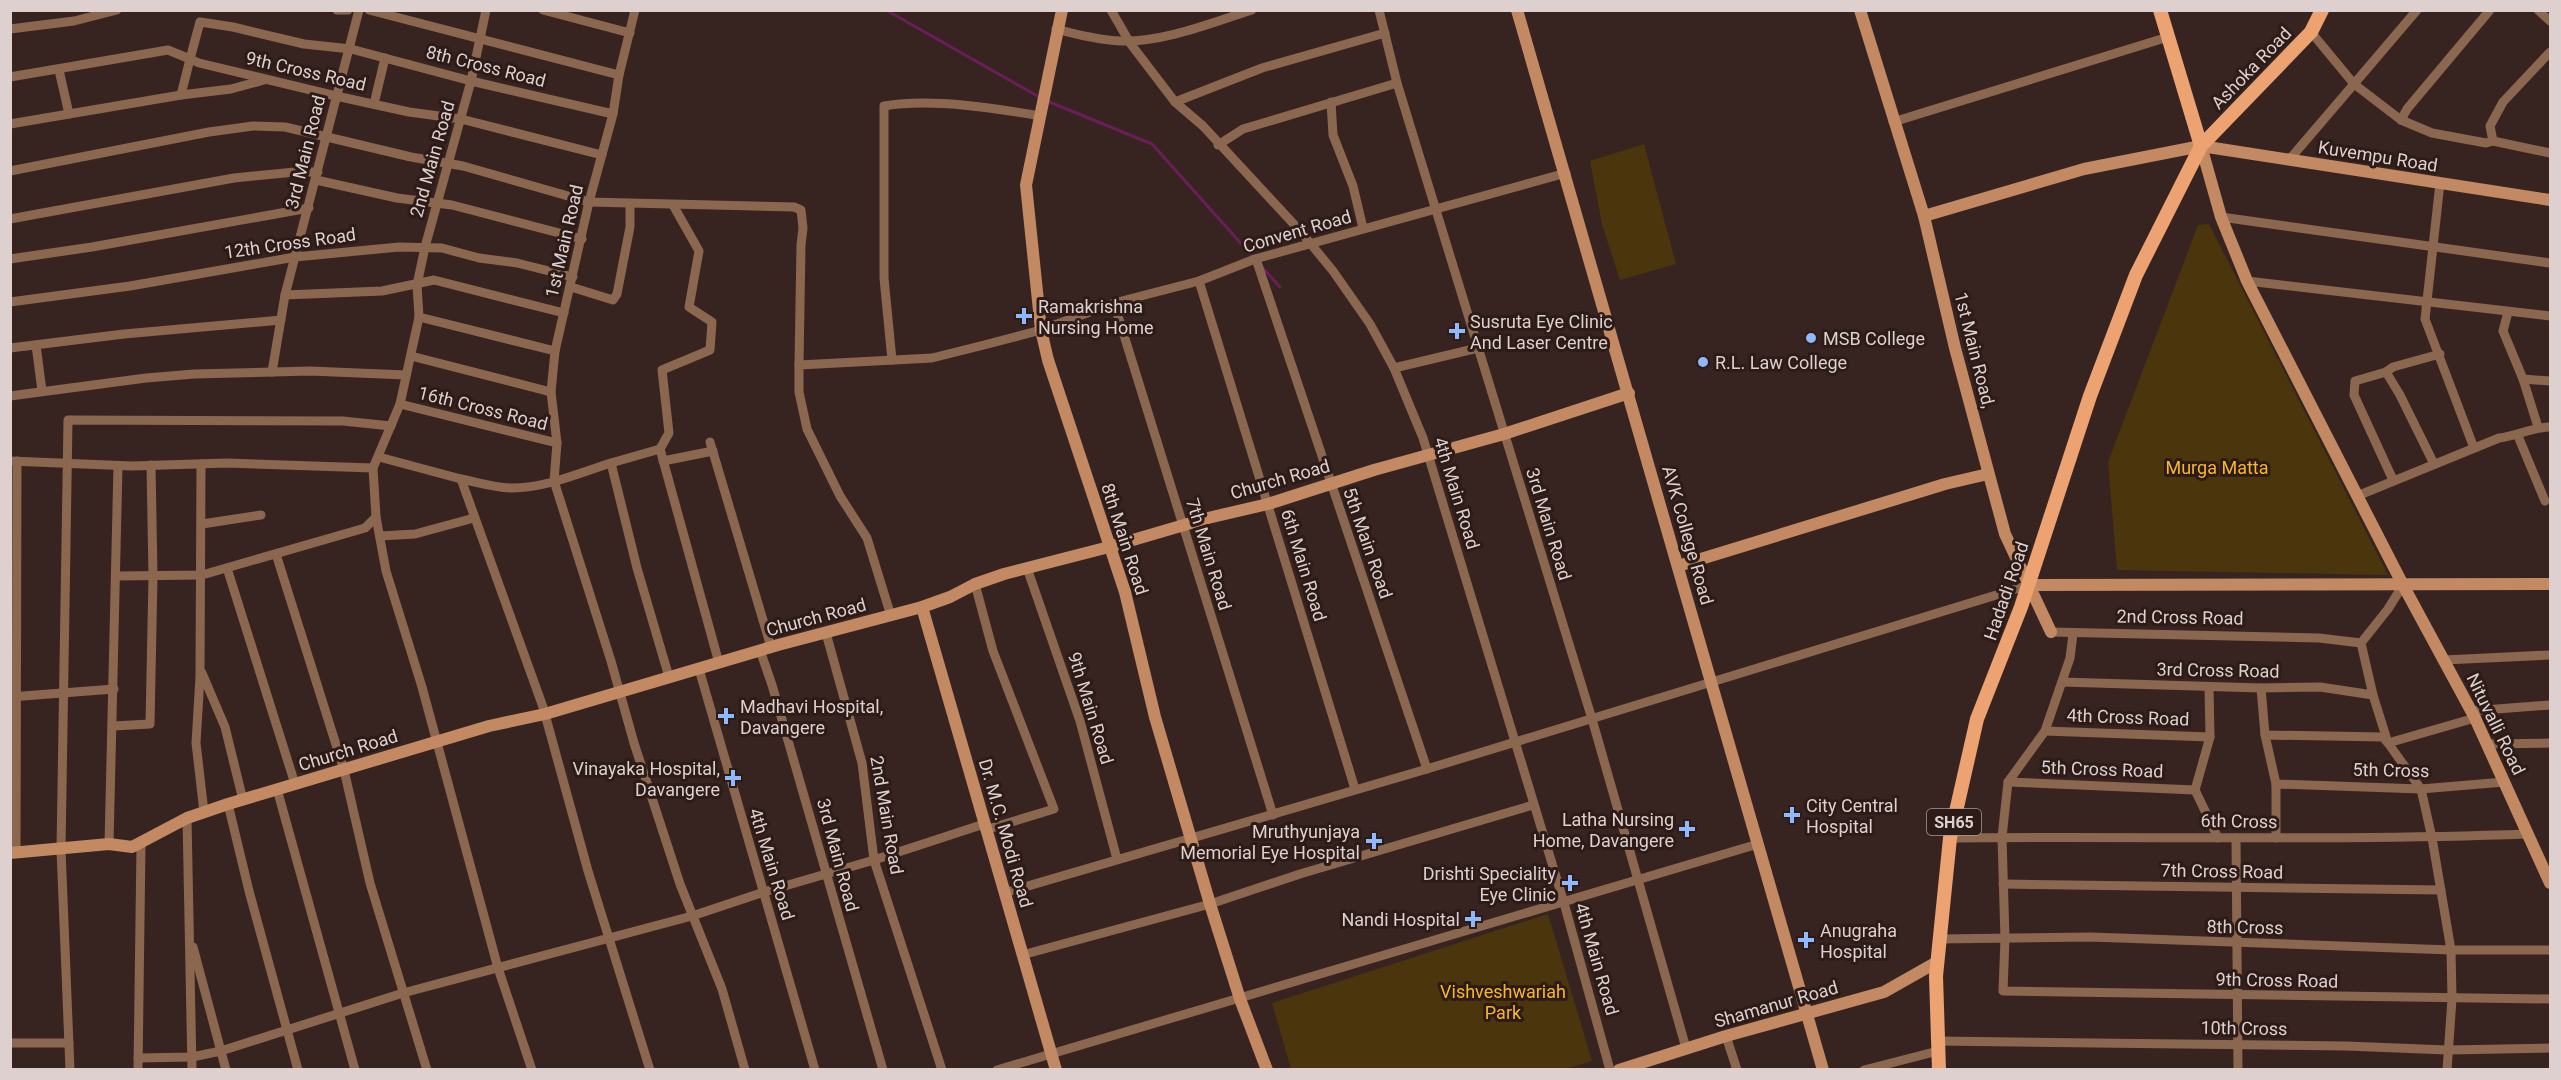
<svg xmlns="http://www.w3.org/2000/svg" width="2561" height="1080" viewBox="0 0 2561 1080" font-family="Roboto,sans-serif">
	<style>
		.green { fill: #4a350d }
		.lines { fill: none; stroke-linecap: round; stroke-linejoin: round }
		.stream { stroke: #6a1e59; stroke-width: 3 }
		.street { stroke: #8b6750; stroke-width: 9 }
		.secondary { stroke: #c28963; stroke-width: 12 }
		.primary { stroke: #eca371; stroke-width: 14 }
		.poi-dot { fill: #90b8fd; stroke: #2d1b18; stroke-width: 2 }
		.labels { text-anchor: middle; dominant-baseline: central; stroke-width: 6; stroke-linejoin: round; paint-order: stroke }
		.shield { fill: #2d1b18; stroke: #a89a97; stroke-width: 1.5 }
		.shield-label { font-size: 16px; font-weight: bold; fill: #ddd0ce }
		.street-label { font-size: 18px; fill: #ddd0ce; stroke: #2d1b18 }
		.poi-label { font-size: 18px; fill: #ddd0ce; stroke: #2d1b18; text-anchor: start }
		.park-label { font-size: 18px; fill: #f8b62d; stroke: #2d1b18 }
	</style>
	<rect width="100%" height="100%" fill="#372421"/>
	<g class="green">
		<polygon points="1644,144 1676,264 1620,280 1602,224 1590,161"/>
		<polygon points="2209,224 2388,575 2117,570 2108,462 2198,225"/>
		<polygon points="1548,914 1592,1061 1562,1070 1291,1069 1272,1003"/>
	</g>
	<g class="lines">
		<g class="stream">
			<polyline points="886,10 1041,98"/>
			<polyline points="1047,101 1152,144 1254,258"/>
			<polyline points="1262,267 1280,287"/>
		</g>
		<g class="street">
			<polyline points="337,10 348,10"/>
			<polyline points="369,10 619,75"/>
			<polyline points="486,10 471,81 425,247 417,285 419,317 400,404 373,468 376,517 386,571 422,687 498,968 532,1070"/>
			<polyline points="543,10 630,33"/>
			<polyline points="635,10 619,75 613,114 589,202 555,351 551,392 557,443 554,481 611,661 634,743 680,884 722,989 745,1070"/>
			<polyline points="1111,10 1130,43 1175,102 1203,126 1301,232 1333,271 1370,324 1394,368 1423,438 1564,903 1610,1070"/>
			<polyline points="1379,10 1397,83 1592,719 1686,1048"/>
			<polyline points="2538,10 2550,21"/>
			<polyline points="10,29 74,21 117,10"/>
			<path d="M1056,29C1078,35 1098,40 1121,41C1165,42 1210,23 1252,10"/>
			<polyline points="2311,32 2354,84 2417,10"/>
			<polyline points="59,70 69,114"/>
			<polyline points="10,77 168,50 190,59 181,95 10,124"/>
			<polyline points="181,95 231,89 264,80"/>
			<polyline points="1175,102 1262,68 1385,33"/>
			<polyline points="1331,102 1333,135 1353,186 1363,228"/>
			<polyline points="374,104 385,58"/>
			<polyline points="2401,120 2407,109 2490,10"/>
			<polyline points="1893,122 2168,37"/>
			<polyline points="2493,141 2490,126 2503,102 2550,52"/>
			<polyline points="1218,145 1243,129 1397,83"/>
			<polyline points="602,155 461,119 409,112 336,96 199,63 190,59 200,22 233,27 304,44 351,49 471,81 613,114"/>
			<polyline points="2289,160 2354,84 2401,120 2432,133 2486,143 2493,141 2550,153"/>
			<polyline points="10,171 209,132 253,126 285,127 411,157 463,166 589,202 794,207 801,210 803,228 801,245 799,365"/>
			<polyline points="316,180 397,198 452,205 582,239"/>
			<polyline points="2440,183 2425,319 2474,448"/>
			<polyline points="2221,217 2550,263"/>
			<polyline points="10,219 234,178 295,172 318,172"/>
			<polyline points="10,259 92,247 309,208"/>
			<polyline points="1256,259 1427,769"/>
			<polyline points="1199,281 1355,789"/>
			<polyline points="2247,281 2550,316"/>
			<polyline points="571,287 613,300 617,294 630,227 630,204"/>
			<polyline points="285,295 382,291 434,280 564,313"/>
			<polyline points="10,302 130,286 295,257 399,247 442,248 479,258 517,263 573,277"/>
			<polyline points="1114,303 1273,815"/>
			<polyline points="2508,312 2503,331 2523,379 2538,427"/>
			<polyline points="419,317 555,351"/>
			<polyline points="36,345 42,391"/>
			<polyline points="10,348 124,334 281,320"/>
			<polyline points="411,356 551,392"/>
			<path d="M892,360L884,278V106C932,98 993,108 1041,116"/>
			<polyline points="1394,368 1478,348"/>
			<polyline points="272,372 285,295 359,10"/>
			<polyline points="2386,372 2400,395 2434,464"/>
			<polyline points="2523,379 2550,381"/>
			<polyline points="10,396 146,378 194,374 310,371 406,375"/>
			<polyline points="400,404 557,443"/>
			<polyline points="2518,436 2545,501"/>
			<polyline points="710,442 771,647"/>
			<polyline points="660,449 669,433 662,370 710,350 712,322 689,307 699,251 673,205"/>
			<polyline points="379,457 461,479"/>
			<polyline points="10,461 132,466 227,463 373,468"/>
			<polyline points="663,461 713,451"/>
			<polyline points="611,463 660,449 719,663"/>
			<polyline points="201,464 200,677 196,743 204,812"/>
			<polyline points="2393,480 2354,395 2355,381 2386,372 2393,367 2440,354"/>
			<path d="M2357,496L2499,438C2517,436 2533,427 2550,427"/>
			<polyline points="202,524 261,515"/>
			<polyline points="380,536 415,534 474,518"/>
			<polyline points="276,554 344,770 370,883 427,1070"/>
			<polyline points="227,568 295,784"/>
			<polyline points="1027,568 1080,721 1117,859"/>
			<polyline points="117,576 202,575 365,528 376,517"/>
			<polyline points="975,584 993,651 1054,809 985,830"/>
			<polyline points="2403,585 2388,609 2361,643 2373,695 2388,743 2421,789 2432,838 2451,950 2452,999 2447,1070"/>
			<polyline points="891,616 867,538 840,496 807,429 799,392 799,365 932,358 984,345 1041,330 1114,303 1199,281 1255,259 1566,173"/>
			<polyline points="2051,632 2319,638 2361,643"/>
			<polyline points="826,633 862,763 874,860 942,1070"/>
			<polyline points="2073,634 2070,658 2045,731 2008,782 2002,837 2005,939 2003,991 2550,999"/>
			<polyline points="760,650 772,685 883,1070"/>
			<polyline points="2444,660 2550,655"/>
			<polyline points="699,669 815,1070"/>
			<polyline points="202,673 225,727 243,800"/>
			<polyline points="2062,682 2261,688 2320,687 2373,695"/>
			<polyline points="2209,687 2210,737 2195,790 2218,838"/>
			<polyline points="2261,688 2265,735 2276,784 2276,838"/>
			<polyline points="10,697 114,689"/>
			<polyline points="2471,711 2550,705"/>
			<polyline points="113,726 150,724 153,576 151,465"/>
			<polyline points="2045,731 2210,737"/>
			<polyline points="2265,735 2383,737 2388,743 2475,718"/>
			<polyline points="2487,744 2550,743"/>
			<polyline points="2008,782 2195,790"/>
			<polyline points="2276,784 2421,789 2504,782"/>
			<polyline points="277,789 355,1070"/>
			<polyline points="228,804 249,891 298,1070"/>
			<polyline points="187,818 192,1070"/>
			<path d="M1950,838C2143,836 2336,841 2528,834"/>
			<polyline points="2236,838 2238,1070"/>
			<polyline points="109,844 118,466"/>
			<polyline points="16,852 17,461"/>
			<polyline points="2003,884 2441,890"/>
			<polyline points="1004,893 1427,769 2029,585"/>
			<polyline points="1938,939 2091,937 2451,950 2550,950"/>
			<polyline points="193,947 226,1070"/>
			<polyline points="1022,955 1210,904 1300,874 1533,805"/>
			<polyline points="1726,1036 1737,1070"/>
			<polyline points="1937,1041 2346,1046 2447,1050 2550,1048"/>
			<polyline points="10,1043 69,1043"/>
			<polyline points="138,1058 192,1057 221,1051 403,993 692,916 764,892 874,860 984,824"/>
			<polyline points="70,1070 61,850 68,420 343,421 391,426"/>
			<polyline points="138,1070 141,844"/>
			<path d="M650,1070L588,871L543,707L461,479C477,482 495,488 512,488C546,488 579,473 611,463L637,568L669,677"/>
			<polyline points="997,1070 1758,844"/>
			<polyline points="1864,1070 1938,1051"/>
		</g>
		<g class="secondary">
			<polyline points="1062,10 1026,185 1041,330 1048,360 1125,592 1155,717 1210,904 1240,999 1267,1070"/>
			<polyline points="1517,10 1823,1070"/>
			<polyline points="1860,10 1924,216 1955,348 2005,534 2051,632"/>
			<polyline points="2201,146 2221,217 2247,281 2403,585 2475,718 2550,883"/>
			<polyline points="1924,216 2084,169 2201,146 2550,200"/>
			<polyline points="1678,566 1945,484 1988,474"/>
			<polyline points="2029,585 2550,584"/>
			<polyline points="922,607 1056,1070"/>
			<polyline points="10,853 109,844 132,847 187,818 228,804 489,726 545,714 778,645 922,607 950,597 975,584 1004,574 1109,547 1208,518 1268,504 1374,470 1504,434 1629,393"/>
			<polyline points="1619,1070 1726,1036 1884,992 1937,962"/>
		</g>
		<g class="primary">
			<polyline points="2160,10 2201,146"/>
			<polyline points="1939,1070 1936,976 1950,838 1977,719 2021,607 2090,396 2136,275 2201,146 2311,32 2322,10"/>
		</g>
	</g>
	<g class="poi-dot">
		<path d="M1021 307h6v6h6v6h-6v6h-6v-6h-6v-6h6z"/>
		<path d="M1454 322h6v6h6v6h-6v6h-6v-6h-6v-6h6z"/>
		<circle cx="1811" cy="338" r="6"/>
		<circle cx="1703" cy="362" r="6"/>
		<path d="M723 707h6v6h6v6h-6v6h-6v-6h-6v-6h6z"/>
		<path d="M730 769h6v6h6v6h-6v6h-6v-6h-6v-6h6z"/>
		<path d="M1789 806h6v6h6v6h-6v6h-6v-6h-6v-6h6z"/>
		<path d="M1684 820h6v6h6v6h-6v6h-6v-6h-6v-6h6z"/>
		<path d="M1371 832h6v6h6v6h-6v6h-6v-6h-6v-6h6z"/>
		<path d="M1567 874h6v6h6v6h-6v6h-6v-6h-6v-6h6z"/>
		<path d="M1470 910h6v6h6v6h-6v6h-6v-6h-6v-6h6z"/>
		<path d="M1803 931h6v6h6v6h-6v6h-6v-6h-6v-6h6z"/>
	</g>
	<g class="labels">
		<rect class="shield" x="1927" y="809" width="54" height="26" rx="4.5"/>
		<g class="shield-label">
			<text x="1954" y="822">SH65</text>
		</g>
		<g class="street-label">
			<text transform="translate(486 66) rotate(14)">8th Cross Road</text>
			<text transform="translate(2251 68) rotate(-46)">Ashoka Road</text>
			<text transform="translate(306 71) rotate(13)">9th Cross Road</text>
			<text transform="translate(305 152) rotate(-76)">3rd Main Road</text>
			<text transform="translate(2378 156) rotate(9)">Kuvempu Road</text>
			<text transform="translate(432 159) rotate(-74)">2nd Main Road</text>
			<text transform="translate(1297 231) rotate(-16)">Convent Road</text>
			<text transform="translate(564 241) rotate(-77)">1st Main Road</text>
			<text transform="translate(290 243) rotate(-8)">12th Cross Road</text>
			<text transform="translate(1975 350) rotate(76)">1st Main Road,</text>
			<text transform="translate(483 408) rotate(14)">16th Cross Road</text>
			<text transform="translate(1280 479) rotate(-16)">Church Road</text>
			<text transform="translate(1457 493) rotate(73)">4th Main Road</text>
			<text transform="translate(1549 524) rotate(73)">3rd Main Road</text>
			<text transform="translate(1688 535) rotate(74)">AVK College Road</text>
			<text transform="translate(1125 539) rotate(72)">8th Main Road</text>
			<text transform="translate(1368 543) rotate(71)">5th Main Road</text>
			<text transform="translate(1209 554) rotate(73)">7th Main Road</text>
			<text transform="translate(1304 565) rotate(73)">6th Main Road</text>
			<text transform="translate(2006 591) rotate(-71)">Hadadi Road</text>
			<text transform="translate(816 617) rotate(-15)">Church Road</text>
			<text transform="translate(2180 617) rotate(1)">2nd Cross Road</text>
			<text transform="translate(2218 670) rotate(1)">3rd Cross Road</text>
			<text transform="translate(1091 708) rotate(73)">9th Main Road</text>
			<text transform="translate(2128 717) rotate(2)">4th Cross Road</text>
			<text transform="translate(2496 724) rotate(64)">Nituvalli Road</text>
			<text transform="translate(348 750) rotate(-17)">Church Road</text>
			<text transform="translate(2102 769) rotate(2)">5th Cross Road</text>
			<text transform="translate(2391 770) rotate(1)">5th Cross</text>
			<text transform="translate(887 815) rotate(80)">2nd Main Road</text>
			<text transform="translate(2239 821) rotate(1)">6th Cross</text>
			<text transform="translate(1006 833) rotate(74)">Dr. M.C. Modi Road</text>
			<text transform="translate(838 855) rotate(75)">3rd Main Road</text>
			<text transform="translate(772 864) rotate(73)">4th Main Road</text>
			<text transform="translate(2222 871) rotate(1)">7th Cross Road</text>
			<text transform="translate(2245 927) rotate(1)">8th Cross</text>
			<text transform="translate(1597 959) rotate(74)">4th Main Road</text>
			<text transform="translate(2277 980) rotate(1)">9th Cross Road</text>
			<text transform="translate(1776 1004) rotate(-16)">Shamanur Road</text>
			<text transform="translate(2244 1028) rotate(1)">10th Cross</text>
		</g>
		<g class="poi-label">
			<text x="1038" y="306">Ramakrishna<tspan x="1038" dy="21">Nursing Home</tspan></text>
			<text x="1470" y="321">Susruta Eye Clinic<tspan x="1470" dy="21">And Laser Centre</tspan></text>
			<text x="1823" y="338">MSB College</text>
			<text x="1715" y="362">R.L. Law College</text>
			<text x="740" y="706">Madhavi Hospital,<tspan x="740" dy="21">Davangere</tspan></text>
			<text x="720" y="768" text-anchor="end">Vinayaka Hospital,<tspan x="720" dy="21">Davangere</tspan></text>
			<text x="1806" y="805">City Central<tspan x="1806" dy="21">Hospital</tspan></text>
			<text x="1674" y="819" text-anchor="end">Latha Nursing<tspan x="1674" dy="21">Home, Davangere</tspan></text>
			<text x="1360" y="831" text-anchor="end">Mruthyunjaya<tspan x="1360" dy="21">Memorial Eye Hospital</tspan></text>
			<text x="1556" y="873" text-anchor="end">Drishti Speciality<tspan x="1556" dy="21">Eye Clinic</tspan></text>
			<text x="1460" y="919" text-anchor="end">Nandi Hospital</text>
			<text x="1820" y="930">Anugraha<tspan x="1820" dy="21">Hospital</tspan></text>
		</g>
		<g class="park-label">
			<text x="2217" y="467">Murga Matta</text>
			<text x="1503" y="991">Vishveshwariah<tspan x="1503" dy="21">Park</tspan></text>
		</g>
	</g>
	<rect width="2561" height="1080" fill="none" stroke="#ddd0ce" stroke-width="24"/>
</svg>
